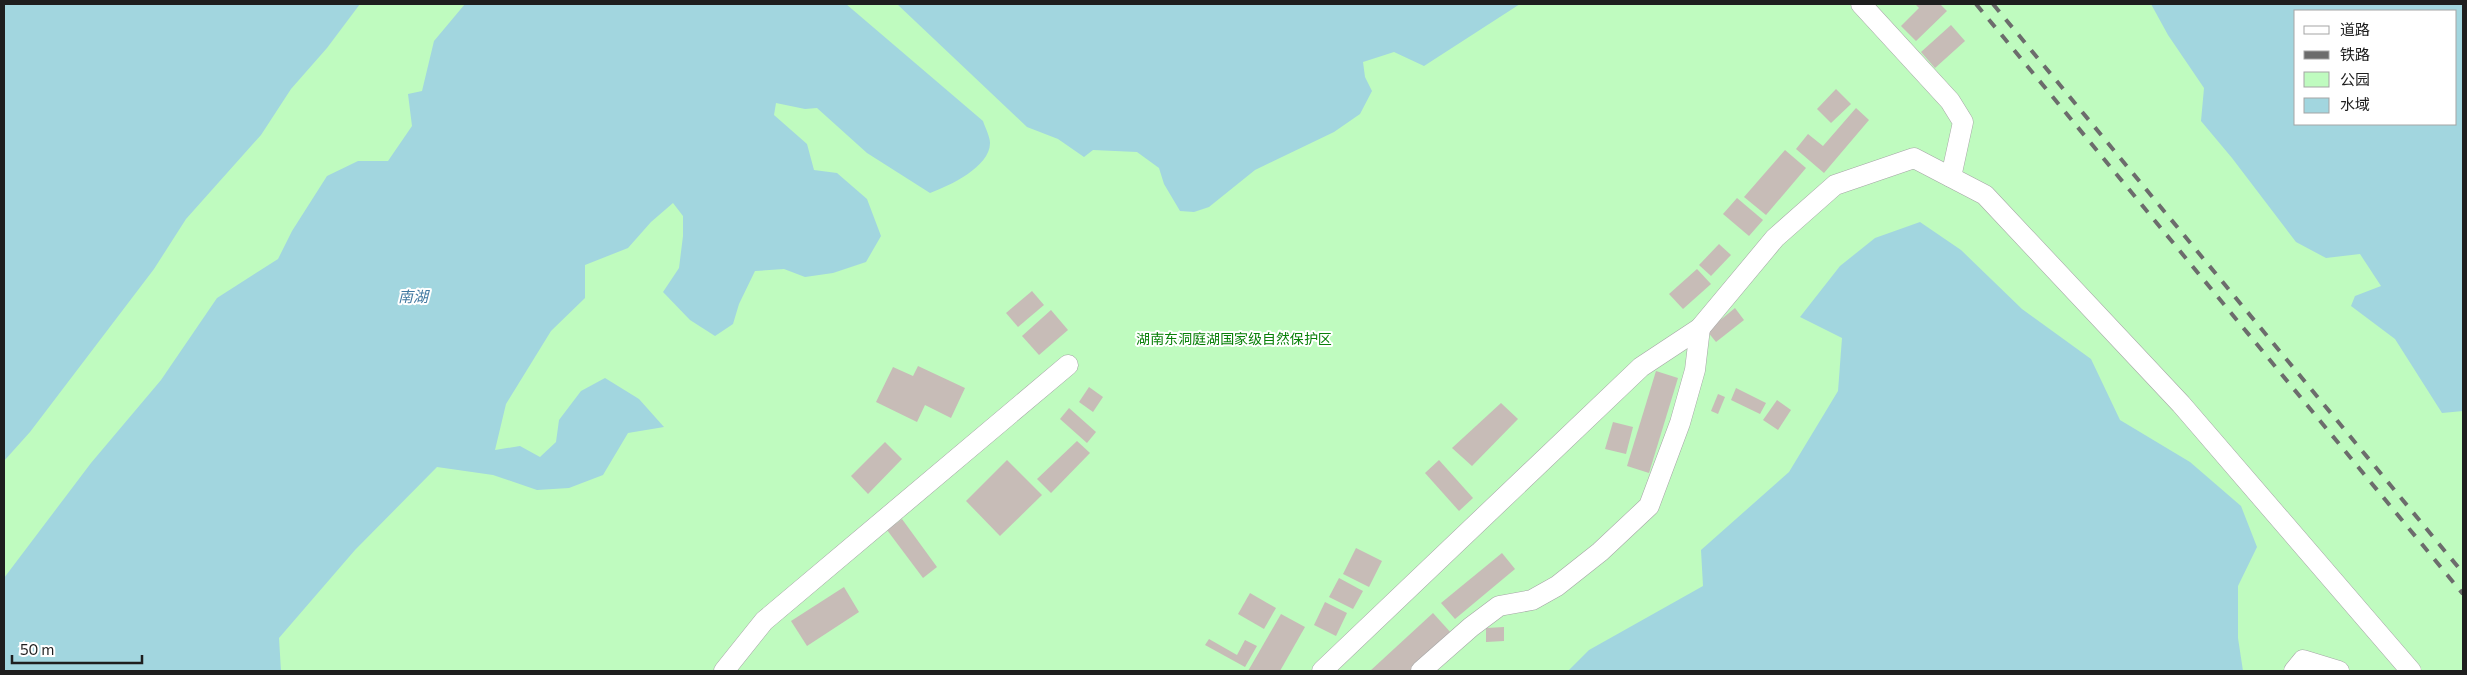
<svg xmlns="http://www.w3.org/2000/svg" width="2467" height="675" viewBox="0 0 2467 675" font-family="Commissioner,'Noto Sans SC',sans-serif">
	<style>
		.park { fill: #bffbbf; fill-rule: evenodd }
		.water { fill: #a2d6df; fill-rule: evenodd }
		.building { fill: #c7bcb7 }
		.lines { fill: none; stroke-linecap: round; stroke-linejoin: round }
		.minor-casing { stroke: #a5a5a5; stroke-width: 21 }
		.minor { stroke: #fff; stroke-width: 20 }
		.rail { stroke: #6c6c6c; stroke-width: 4; stroke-dasharray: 10 10; stroke-linecap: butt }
		.labels { text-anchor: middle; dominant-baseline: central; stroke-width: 4; stroke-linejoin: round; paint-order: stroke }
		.park-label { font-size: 14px; fill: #088008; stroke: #fff }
		.water-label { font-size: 15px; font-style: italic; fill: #4279a1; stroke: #fff }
	</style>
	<rect width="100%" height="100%" fill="#efeae4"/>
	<path class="park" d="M4,4H2463V671H4ZM2296,11H2456V124H2296Z"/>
	<g class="water">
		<polygon points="4,4 360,4 327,48 291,89 261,135 186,219 154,269 30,432 4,461"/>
		<path d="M465,4H846L983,121C985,127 990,137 990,143C990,167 949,186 930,193L867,153L817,108L805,109L776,103L774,115L807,144L814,170L837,173L867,199L881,236L866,262L833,273L805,277L784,269L755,271L739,304L733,324L715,336L690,320L663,292L679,268L683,236V216L673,203L651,222L628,248L585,265V298L551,331L506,404L495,450L520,446L540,457L556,442L559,420L581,391L605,378L639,399L664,427L628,433L603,475L569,488L537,490L493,475L437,467L355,550L279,638L281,671H4V578L91,463L161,380L217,298L278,259L292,231L327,176L358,161H388L412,126L408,94L422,91L434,41Z"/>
		<polygon points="897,4 1520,4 1424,66 1394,52 1363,62 1365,77 1372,91 1360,114 1334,132 1255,170 1209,207 1194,212 1180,211 1164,184 1159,168 1137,152 1093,150 1084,157 1058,139 1027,127"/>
		<path d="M2151,4H2463V411L2442,413L2395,339L2351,306L2355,296L2381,286L2360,254L2326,258L2296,242L2232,158L2201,121L2204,88L2168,35ZM2296,11H2456V124H2296Z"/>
		<polygon points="1920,222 1961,250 2022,309 2091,359 2120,420 2190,462 2241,506 2257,547 2238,586 2238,638 2243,671 1568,671 1589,650 1703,586 1701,550 1789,472 1838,391 1842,338 1800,317 1840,266 1875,238"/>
	</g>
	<g class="building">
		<polygon points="1915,4 1940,4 1947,11 1916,41 1901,26 1919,8"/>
		<polygon points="1951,25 1965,41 1935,68 1921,52"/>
		<polygon points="1836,89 1851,104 1831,123 1817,109"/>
		<polygon points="1856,108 1869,120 1824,173 1796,149 1808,134 1823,146"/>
		<polygon points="1785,150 1806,168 1766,215 1744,197"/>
		<polygon points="1737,198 1763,220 1749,236 1723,214"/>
		<polygon points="1719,244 1731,255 1711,276 1699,265"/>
		<polygon points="1697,269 1711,284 1683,309 1669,294"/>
		<polygon points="1032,291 1044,305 1018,327 1006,313"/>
		<polygon points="1735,308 1744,320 1716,342 1707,331"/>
		<polygon points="1051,310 1068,330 1039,355 1022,336"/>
		<polygon points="918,366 965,388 951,418 925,405 917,422 876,402 893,367 913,376"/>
		<polygon points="1656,371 1678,378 1649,473 1627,466"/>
		<polygon points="1089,387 1103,397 1093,412 1079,402"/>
		<polygon points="1736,388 1766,403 1760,414 1731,400"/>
		<polygon points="1718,394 1725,397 1718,414 1711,411"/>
		<polygon points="1777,400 1791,410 1778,430 1763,420"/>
		<polygon points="1501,403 1518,419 1472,466 1452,448"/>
		<polygon points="1069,408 1096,432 1087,443 1060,419"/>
		<polygon points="1613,422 1633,427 1626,454 1605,449"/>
		<polygon points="1077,441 1090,453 1051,493 1037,479"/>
		<polygon points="885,442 902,459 868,494 851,476"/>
		<polygon points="1007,460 1042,495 1000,536 966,501"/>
		<polygon points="1439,460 1473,498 1459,511 1425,473"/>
		<polygon points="902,519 937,567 923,578 887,530"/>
		<polygon points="1356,548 1382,561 1369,587 1343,574"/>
		<polygon points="1502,553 1515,569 1455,619 1441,603"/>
		<polygon points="1339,578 1363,591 1353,609 1329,597"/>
		<polygon points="844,587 859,612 807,646 791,621"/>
		<polygon points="1250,593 1276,608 1264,629 1238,614"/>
		<polygon points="1325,602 1347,613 1336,636 1314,625"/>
		<polygon points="1433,613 1452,634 1412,671 1370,671"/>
		<polygon points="1281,614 1305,627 1280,671 1248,671"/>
		<polygon points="1504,627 1504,641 1486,642 1486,628"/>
		<polygon points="1209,639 1237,655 1245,640 1257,646 1245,667 1205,645"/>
	</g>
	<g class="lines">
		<defs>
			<g id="minor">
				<polyline points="1861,4 1950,101 1963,122 1951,177"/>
				<polyline points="724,671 764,621 1068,365"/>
				<polyline points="1322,671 1641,367 1700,328 1775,238 1835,185 1914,158 1985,195 2181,404 2411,671"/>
				<polyline points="1421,671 1471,627 1499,606 1532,600 1557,586 1600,552 1649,506 1680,423 1695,370 1700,328"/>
				<polyline points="2294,671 2303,660 2339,671"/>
			</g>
		</defs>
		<use href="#minor" class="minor-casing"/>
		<use href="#minor" class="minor"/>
		<g class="rail">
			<polyline points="1976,4 2463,594"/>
			<polyline points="1993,4 2463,573"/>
		</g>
	</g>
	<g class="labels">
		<g class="park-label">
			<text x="1234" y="338">湖南东洞庭湖国家级自然保护区</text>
		</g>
		<g class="water-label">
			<text x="413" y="296">南湖</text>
		</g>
	</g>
	<rect width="2467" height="675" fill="none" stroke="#1e1e1e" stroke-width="10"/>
	<rect x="2294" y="10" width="162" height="115" fill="#ffffff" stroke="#a5a5a5"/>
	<rect x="2304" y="26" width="25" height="8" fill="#ffffff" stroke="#a5a5a5"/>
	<text x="2340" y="35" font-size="15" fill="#1e1e1e">道路</text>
	<rect x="2304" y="51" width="25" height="8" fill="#6c6c6c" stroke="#a5a5a5"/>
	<text x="2340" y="60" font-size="15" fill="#1e1e1e">铁路</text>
	<rect x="2304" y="72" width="25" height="15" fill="#bffbbf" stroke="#a5a5a5"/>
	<text x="2340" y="85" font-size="15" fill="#1e1e1e">公园</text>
	<rect x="2304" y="98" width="25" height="15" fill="#a2d6df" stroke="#a5a5a5"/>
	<text x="2340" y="110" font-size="15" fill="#1e1e1e">水域</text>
	<path d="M12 655v8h130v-8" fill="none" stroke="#1e1e1e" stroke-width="2.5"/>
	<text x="20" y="655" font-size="15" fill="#1e1e1e" stroke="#ffffff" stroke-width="4" paint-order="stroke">50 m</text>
</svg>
